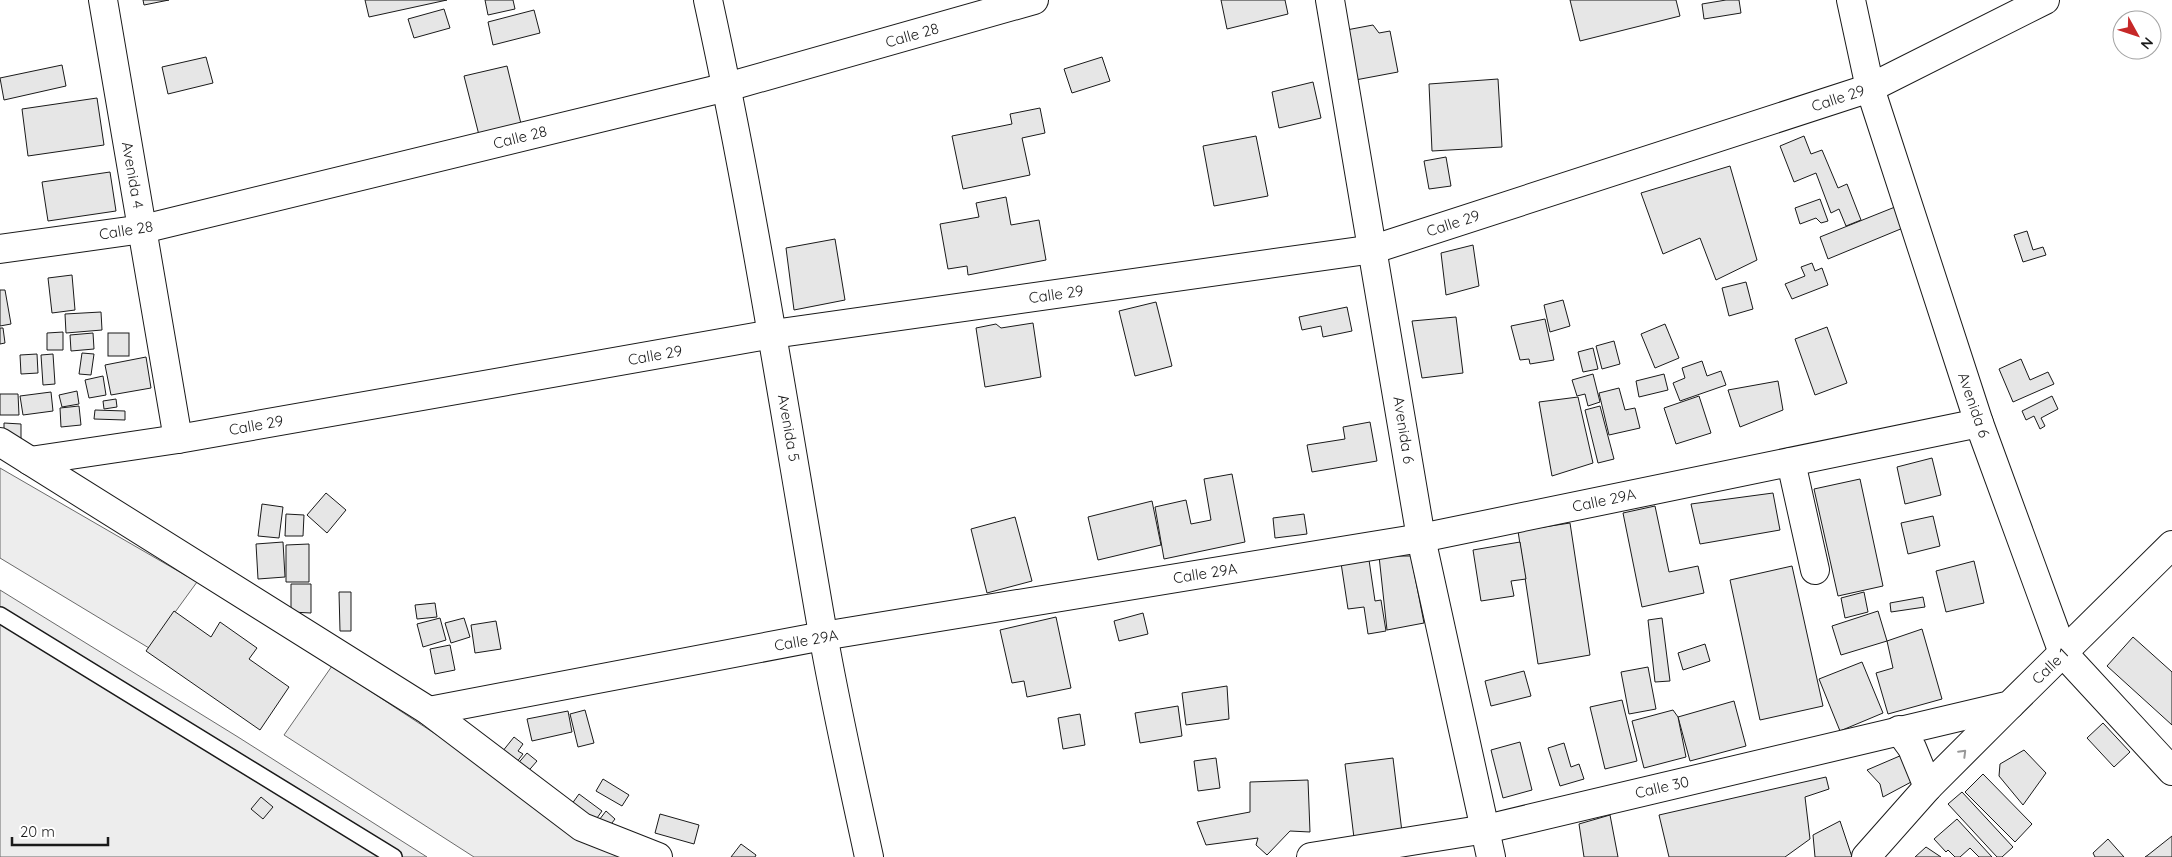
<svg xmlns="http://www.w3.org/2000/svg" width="2172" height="857" viewBox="0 0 2172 857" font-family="Quicksand,sans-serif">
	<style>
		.built { fill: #ededed; stroke: #6a6a6a }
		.building { fill: #e6e6e6; stroke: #1a1a1a }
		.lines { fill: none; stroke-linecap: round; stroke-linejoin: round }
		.service-casing { stroke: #1a1a1a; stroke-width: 18 }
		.minor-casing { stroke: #1a1a1a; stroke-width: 30 }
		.tertiary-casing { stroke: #1a1a1a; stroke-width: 30 }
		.service { stroke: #fff; stroke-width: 15 }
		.minor { stroke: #fff; stroke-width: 28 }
		.tertiary { stroke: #fff; stroke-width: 28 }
		.oneway { stroke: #989898 }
		.labels { text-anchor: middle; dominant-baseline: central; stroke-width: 4; stroke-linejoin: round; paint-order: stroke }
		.street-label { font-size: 15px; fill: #1a1a1a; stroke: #fff }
	</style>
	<rect width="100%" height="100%" fill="#fff"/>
	<g class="built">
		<polygon points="0,468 197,582 149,648 0,558"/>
		<polygon points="0,590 238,737 427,857 0,857"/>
		<polygon points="332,666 583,831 642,857 474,857 284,735"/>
	</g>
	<g class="building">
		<polygon points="143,0 169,0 144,5"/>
		<polygon points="365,0 447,0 369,17"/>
		<polygon points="485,0 513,0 515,9 488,15"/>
		<polygon points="1221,0 1285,0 1288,14 1227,29"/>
		<polygon points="1570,0 1676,0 1680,16 1580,41"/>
		<polygon points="1726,0 1739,0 1741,13 1704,19 1702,4"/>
		<polygon points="444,9 450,28 414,38 408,19"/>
		<polygon points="534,10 540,33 493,45 488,22"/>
		<polygon points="1373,25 1379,33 1390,31 1398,72 1350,81 1341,31"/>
		<polygon points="206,57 213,83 168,94 162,67"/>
		<polygon points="1102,57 1110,81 1072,93 1064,69"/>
		<polygon points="62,65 66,86 4,100 0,78"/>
		<polygon points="507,66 523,132 481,143 464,76"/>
		<polygon points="1498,79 1502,147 1432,151 1429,84"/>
		<polygon points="1313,82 1321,118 1279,128 1272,92"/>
		<polygon points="97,98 104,145 28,156 22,109"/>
		<polygon points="1040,108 1045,133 1022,138 1030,175 963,189 952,136 1012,124 1010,114"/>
		<polygon points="1256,136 1268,196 1214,206 1203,146"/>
		<polygon points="1804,136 1811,154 1822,150 1838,188 1847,184 1861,220 1846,226 1839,209 1831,213 1816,173 1794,182 1780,146"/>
		<polygon points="1446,157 1451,186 1429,189 1424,161"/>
		<polygon points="1730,166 1757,260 1716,280 1700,238 1663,254 1641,193"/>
		<polygon points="110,172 116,211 48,221 42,182"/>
		<polygon points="1006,197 1011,225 1039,220 1046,260 968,275 967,266 948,269 940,224 979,217 976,203"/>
		<polygon points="1820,199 1828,221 1821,223 1816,218 1800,224 1795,208"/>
		<polygon points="1895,207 1903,228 1828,259 1820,237"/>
		<polygon points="2027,231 2033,250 2043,247 2046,255 2023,262 2014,235"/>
		<polygon points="835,239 845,300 794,310 786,248"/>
		<polygon points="1473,245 1479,286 1446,295 1441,253"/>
		<polygon points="1812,263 1815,271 1822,268 1828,285 1792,299 1785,284 1805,276 1801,267"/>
		<polygon points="72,275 75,310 52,313 48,278"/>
		<polygon points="1746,282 1753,309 1729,316 1722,288"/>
		<polygon points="0,290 5,290 11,324 0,326"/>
		<polygon points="1563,300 1570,326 1550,332 1544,305"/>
		<polygon points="1156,302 1172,366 1135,376 1119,311"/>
		<polygon points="1347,307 1352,331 1323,337 1321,326 1302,330 1299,317"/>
		<polygon points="101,312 102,330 66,333 65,314"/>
		<polygon points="1456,317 1463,373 1422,378 1412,321"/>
		<polygon points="1545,319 1554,360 1530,364 1529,359 1520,360 1511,326"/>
		<polygon points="1033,323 1041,377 985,387 976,328 996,324 1001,328"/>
		<polygon points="1665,324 1679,358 1655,368 1641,334"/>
		<polygon points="1827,327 1847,383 1815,395 1795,339"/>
		<polygon points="0,328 3,328 5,343 0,344"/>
		<polygon points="63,332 63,350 47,350 47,333"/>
		<polygon points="93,333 94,349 71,351 70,335"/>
		<rect x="108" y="333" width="21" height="23"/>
		<polygon points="1614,341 1620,364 1602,369 1596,346"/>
		<polygon points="1593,348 1598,369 1583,372 1578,352"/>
		<polygon points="82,353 94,354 91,375 79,374"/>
		<polygon points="37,354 38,373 21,374 20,355"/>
		<polygon points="53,354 55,384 43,385 41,355"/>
		<polygon points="146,357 151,388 111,395 105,365"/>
		<polygon points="2021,359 2030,380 2048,372 2054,384 2013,402 1999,369"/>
		<polygon points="1702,361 1707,376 1721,371 1726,385 1680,401 1673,383 1685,378 1682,368"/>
		<polygon points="1593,374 1600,402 1588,406 1585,394 1577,396 1572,380"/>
		<polygon points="1664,374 1668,390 1639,397 1636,381"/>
		<polygon points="103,376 106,395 89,398 85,380"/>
		<polygon points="1778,381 1783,410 1740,427 1728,390"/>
		<polygon points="1619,388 1625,410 1635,408 1640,428 1609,435 1599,393"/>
		<polygon points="77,391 79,404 62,407 59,395"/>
		<polygon points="51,392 53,411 23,415 20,396"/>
		<polygon points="0,394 18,394 19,415 0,415"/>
		<polygon points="1699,396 1711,433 1676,444 1664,408"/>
		<polygon points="2052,396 2058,409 2041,418 2045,426 2040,429 2034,416 2026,420 2022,411"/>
		<polygon points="1578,397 1593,463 1552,476 1539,402"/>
		<polygon points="116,399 117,407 104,409 103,401"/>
		<polygon points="79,406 81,425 61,427 60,408"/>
		<polygon points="1600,406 1614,459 1598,463 1585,410"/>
		<polygon points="95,410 125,411 125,420 94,419"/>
		<polygon points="1370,422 1377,461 1312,472 1307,445 1345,439 1343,427"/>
		<polygon points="4,423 21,424 21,439 4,439"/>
		<polygon points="1932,458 1941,495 1905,504 1897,467"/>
		<polygon points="1232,474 1245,542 1164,559 1155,507 1186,500 1191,524 1211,520 1204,479"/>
		<polygon points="1860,479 1883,586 1838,596 1814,489"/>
		<polygon points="326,493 346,510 327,533 307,515"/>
		<polygon points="1773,493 1780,530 1700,544 1691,504"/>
		<polygon points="1152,501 1161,545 1098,560 1088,517"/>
		<polygon points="262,504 283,507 279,538 258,536"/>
		<polygon points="1655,506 1669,572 1698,566 1704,593 1642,607 1623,513"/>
		<polygon points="286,514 304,515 303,536 285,536"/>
		<polygon points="1304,514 1307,534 1275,538 1273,518"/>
		<polygon points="1933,516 1940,546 1908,554 1901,523"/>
		<polygon points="1015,517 1032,581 987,593 971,529"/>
		<polygon points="1570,523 1590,655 1538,664 1518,531"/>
		<polygon points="283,542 285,577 258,579 256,544"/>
		<polygon points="1520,542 1526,579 1511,581 1514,596 1481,601 1473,550"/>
		<polygon points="309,544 309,582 286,582 286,545"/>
		<polygon points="1379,556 1411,556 1424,623 1387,630"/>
		<polygon points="1369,560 1375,601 1381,600 1386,631 1368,634 1364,607 1348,609 1341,563"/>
		<polygon points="1974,561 1984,603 1946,612 1936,571"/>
		<polygon points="1792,566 1823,706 1760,720 1730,580"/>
		<polygon points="291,584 311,584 311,613 291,612"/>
		<polygon points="339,592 351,592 351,631 340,631"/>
		<polygon points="1864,592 1868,612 1845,618 1841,598"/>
		<polygon points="1923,597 1925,607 1891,612 1890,603"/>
		<polygon points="435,603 437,617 417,619 415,605"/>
		<polygon points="174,611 211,637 220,622 257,648 249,659 289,687 260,730 146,651"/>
		<polygon points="1878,611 1887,641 1841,655 1832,626"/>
		<polygon points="1143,613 1148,634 1119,641 1114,621"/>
		<polygon points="1056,617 1071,688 1027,697 1024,681 1012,683 1000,630"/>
		<polygon points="440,618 446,640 423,647 417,624"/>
		<polygon points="464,618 470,637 451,643 445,623"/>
		<polygon points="1662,618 1670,681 1655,682 1648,620"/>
		<polygon points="496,621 501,649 475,653 471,625"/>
		<polygon points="1922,629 1942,699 1888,714 1876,673 1893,668 1887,641"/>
		<polygon points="2133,637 2172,672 2172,725 2107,666"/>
		<polygon points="1705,644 1710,661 1683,670 1678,653"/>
		<polygon points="450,645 455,670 435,674 430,649"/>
		<polygon points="1862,662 1883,713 1840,731 1819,679"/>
		<polygon points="1648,667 1656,709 1629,714 1621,672"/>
		<polygon points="1524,671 1531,696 1491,706 1485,681"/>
		<polygon points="1227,686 1229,719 1186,725 1182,693"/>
		<polygon points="1622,700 1637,761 1605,769 1590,707"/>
		<polygon points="1734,701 1746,746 1690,761 1678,717"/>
		<polygon points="1178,706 1182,736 1140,743 1135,713"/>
		<polygon points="585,710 594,743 578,747 570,714"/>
		<polygon points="1673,710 1678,717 1686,757 1644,768 1632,721"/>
		<polygon points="568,711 572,732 532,741 527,719"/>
		<polygon points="1080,714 1085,745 1063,749 1058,718"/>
		<polygon points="2103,723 2130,752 2114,767 2087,738"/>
		<polygon points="514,737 523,744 518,751 523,754 516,763 502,752"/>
		<polygon points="1520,742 1532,790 1503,798 1491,750"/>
		<polygon points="1564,743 1571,767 1579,764 1584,779 1560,786 1548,748"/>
		<polygon points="2024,750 2046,773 2023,805 1999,776 2000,764"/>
		<polygon points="527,753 537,761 525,775 515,767"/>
		<polygon points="1902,755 1913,781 1883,797 1880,784 1867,770"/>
		<polygon points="1216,758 1220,788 1198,791 1194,761"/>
		<polygon points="1393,758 1402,832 1354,838 1345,764"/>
		<polygon points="1983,774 2032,824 2015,842 1965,792"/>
		<polygon points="1826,777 1829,789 1805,797 1810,839 1785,857 1669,857 1659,815"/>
		<polygon points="603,779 629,795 622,806 596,791"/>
		<polygon points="1308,780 1310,832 1290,831 1267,855 1256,845 1258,838 1206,845 1197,822 1250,812 1250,782"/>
		<polygon points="1962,792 2013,847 2002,857 1997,857 1948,804"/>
		<polygon points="579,794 602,811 592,825 569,808"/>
		<polygon points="261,797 273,807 263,819 251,809"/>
		<polygon points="606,811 615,819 605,832 596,824"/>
		<polygon points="660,814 699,825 694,844 655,833"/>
		<polygon points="1610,815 1618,857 1584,857 1579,824"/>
		<polygon points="1957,819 1992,857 1979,857 1970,848 1960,857 1955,857 1948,850 1946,852 1934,839"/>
		<polygon points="1840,821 1852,857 1815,857 1813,835"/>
		<polygon points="2172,836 2172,857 2145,857 2148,855"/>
		<polygon points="2108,839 2124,857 2095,857 2093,853"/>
		<polygon points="741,844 756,855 755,857 731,857"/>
		<polygon points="1926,847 1941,857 1915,857"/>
	</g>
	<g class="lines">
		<defs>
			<polyline id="service" points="0,615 394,857"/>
			<g id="minor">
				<polyline points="103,0 178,439"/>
				<polyline points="1330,0 1421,538 1491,857"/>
				<polyline points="1851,0 1870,88 1979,423 2063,653 2172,771"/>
				<polyline points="0,249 143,229 727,87 1034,0"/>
				<polyline points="0,442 429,711 582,827 658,857"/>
				<polyline points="30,461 178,439 773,334 1374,249 1870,88 2045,0"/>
				<polyline points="1791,462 1815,570"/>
				<polyline points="429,711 823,636 1421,538 1979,423"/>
				<polyline points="1899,730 1912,748 1928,787"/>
				<polyline points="1866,857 1928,787 2010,705"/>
			</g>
			<g id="tertiary">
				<path d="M708,0C754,210 786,422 823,634C836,708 853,783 869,857"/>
				<polyline points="1311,857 1486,829 2010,705 2172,545"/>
			</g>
		</defs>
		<use href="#service" class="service-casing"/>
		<use href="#minor" class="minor-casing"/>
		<use href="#tertiary" class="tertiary-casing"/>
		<use href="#service" class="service"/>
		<use href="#minor" class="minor"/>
		<use href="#tertiary" class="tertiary"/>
	</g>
	<defs><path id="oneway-chevron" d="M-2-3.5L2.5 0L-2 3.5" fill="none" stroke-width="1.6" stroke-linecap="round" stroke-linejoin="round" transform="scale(1.25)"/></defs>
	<use class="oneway" href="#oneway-chevron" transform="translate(1963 753) rotate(-45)"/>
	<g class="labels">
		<g class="street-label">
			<text transform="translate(912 35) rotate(-16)">Calle 28</text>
			<text transform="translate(1838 98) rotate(-18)">Calle 29</text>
			<text transform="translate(520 137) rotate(-14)">Calle 28</text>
			<text transform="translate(133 175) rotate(80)">Avenida 4</text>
			<text transform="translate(1453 223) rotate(-18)">Calle 29</text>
			<text transform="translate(126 230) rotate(-9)">Calle 28</text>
			<text transform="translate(1056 294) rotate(-8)">Calle 29</text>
			<text transform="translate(655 355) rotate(-10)">Calle 29</text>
			<text transform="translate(1974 405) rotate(71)">Avenida 6</text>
			<text transform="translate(256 425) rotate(-10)">Calle 29</text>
			<text transform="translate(789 428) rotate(80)">Avenida 5</text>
			<text transform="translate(1404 430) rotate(81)">Avenida 6</text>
			<text transform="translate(1604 500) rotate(-12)">Calle 29A</text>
			<text transform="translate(1205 573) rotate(-9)">Calle 29A</text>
			<text transform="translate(806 640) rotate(-10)">Calle 29A</text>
			<text transform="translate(2050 666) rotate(-44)">Calle 1</text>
			<text transform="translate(1662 787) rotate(-13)">Calle 30</text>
		</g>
	</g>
	<g transform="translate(2137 35) rotate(130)"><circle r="24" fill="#ffffff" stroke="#a3a3a3"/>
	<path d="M0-4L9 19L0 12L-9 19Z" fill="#c62828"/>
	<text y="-8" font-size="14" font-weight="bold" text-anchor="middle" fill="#1a1a1a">N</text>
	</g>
	<path d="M12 837v8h96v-8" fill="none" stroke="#1a1a1a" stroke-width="2.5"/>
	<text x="20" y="837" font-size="15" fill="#1a1a1a" stroke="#ffffff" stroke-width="4" paint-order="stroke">20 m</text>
</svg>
